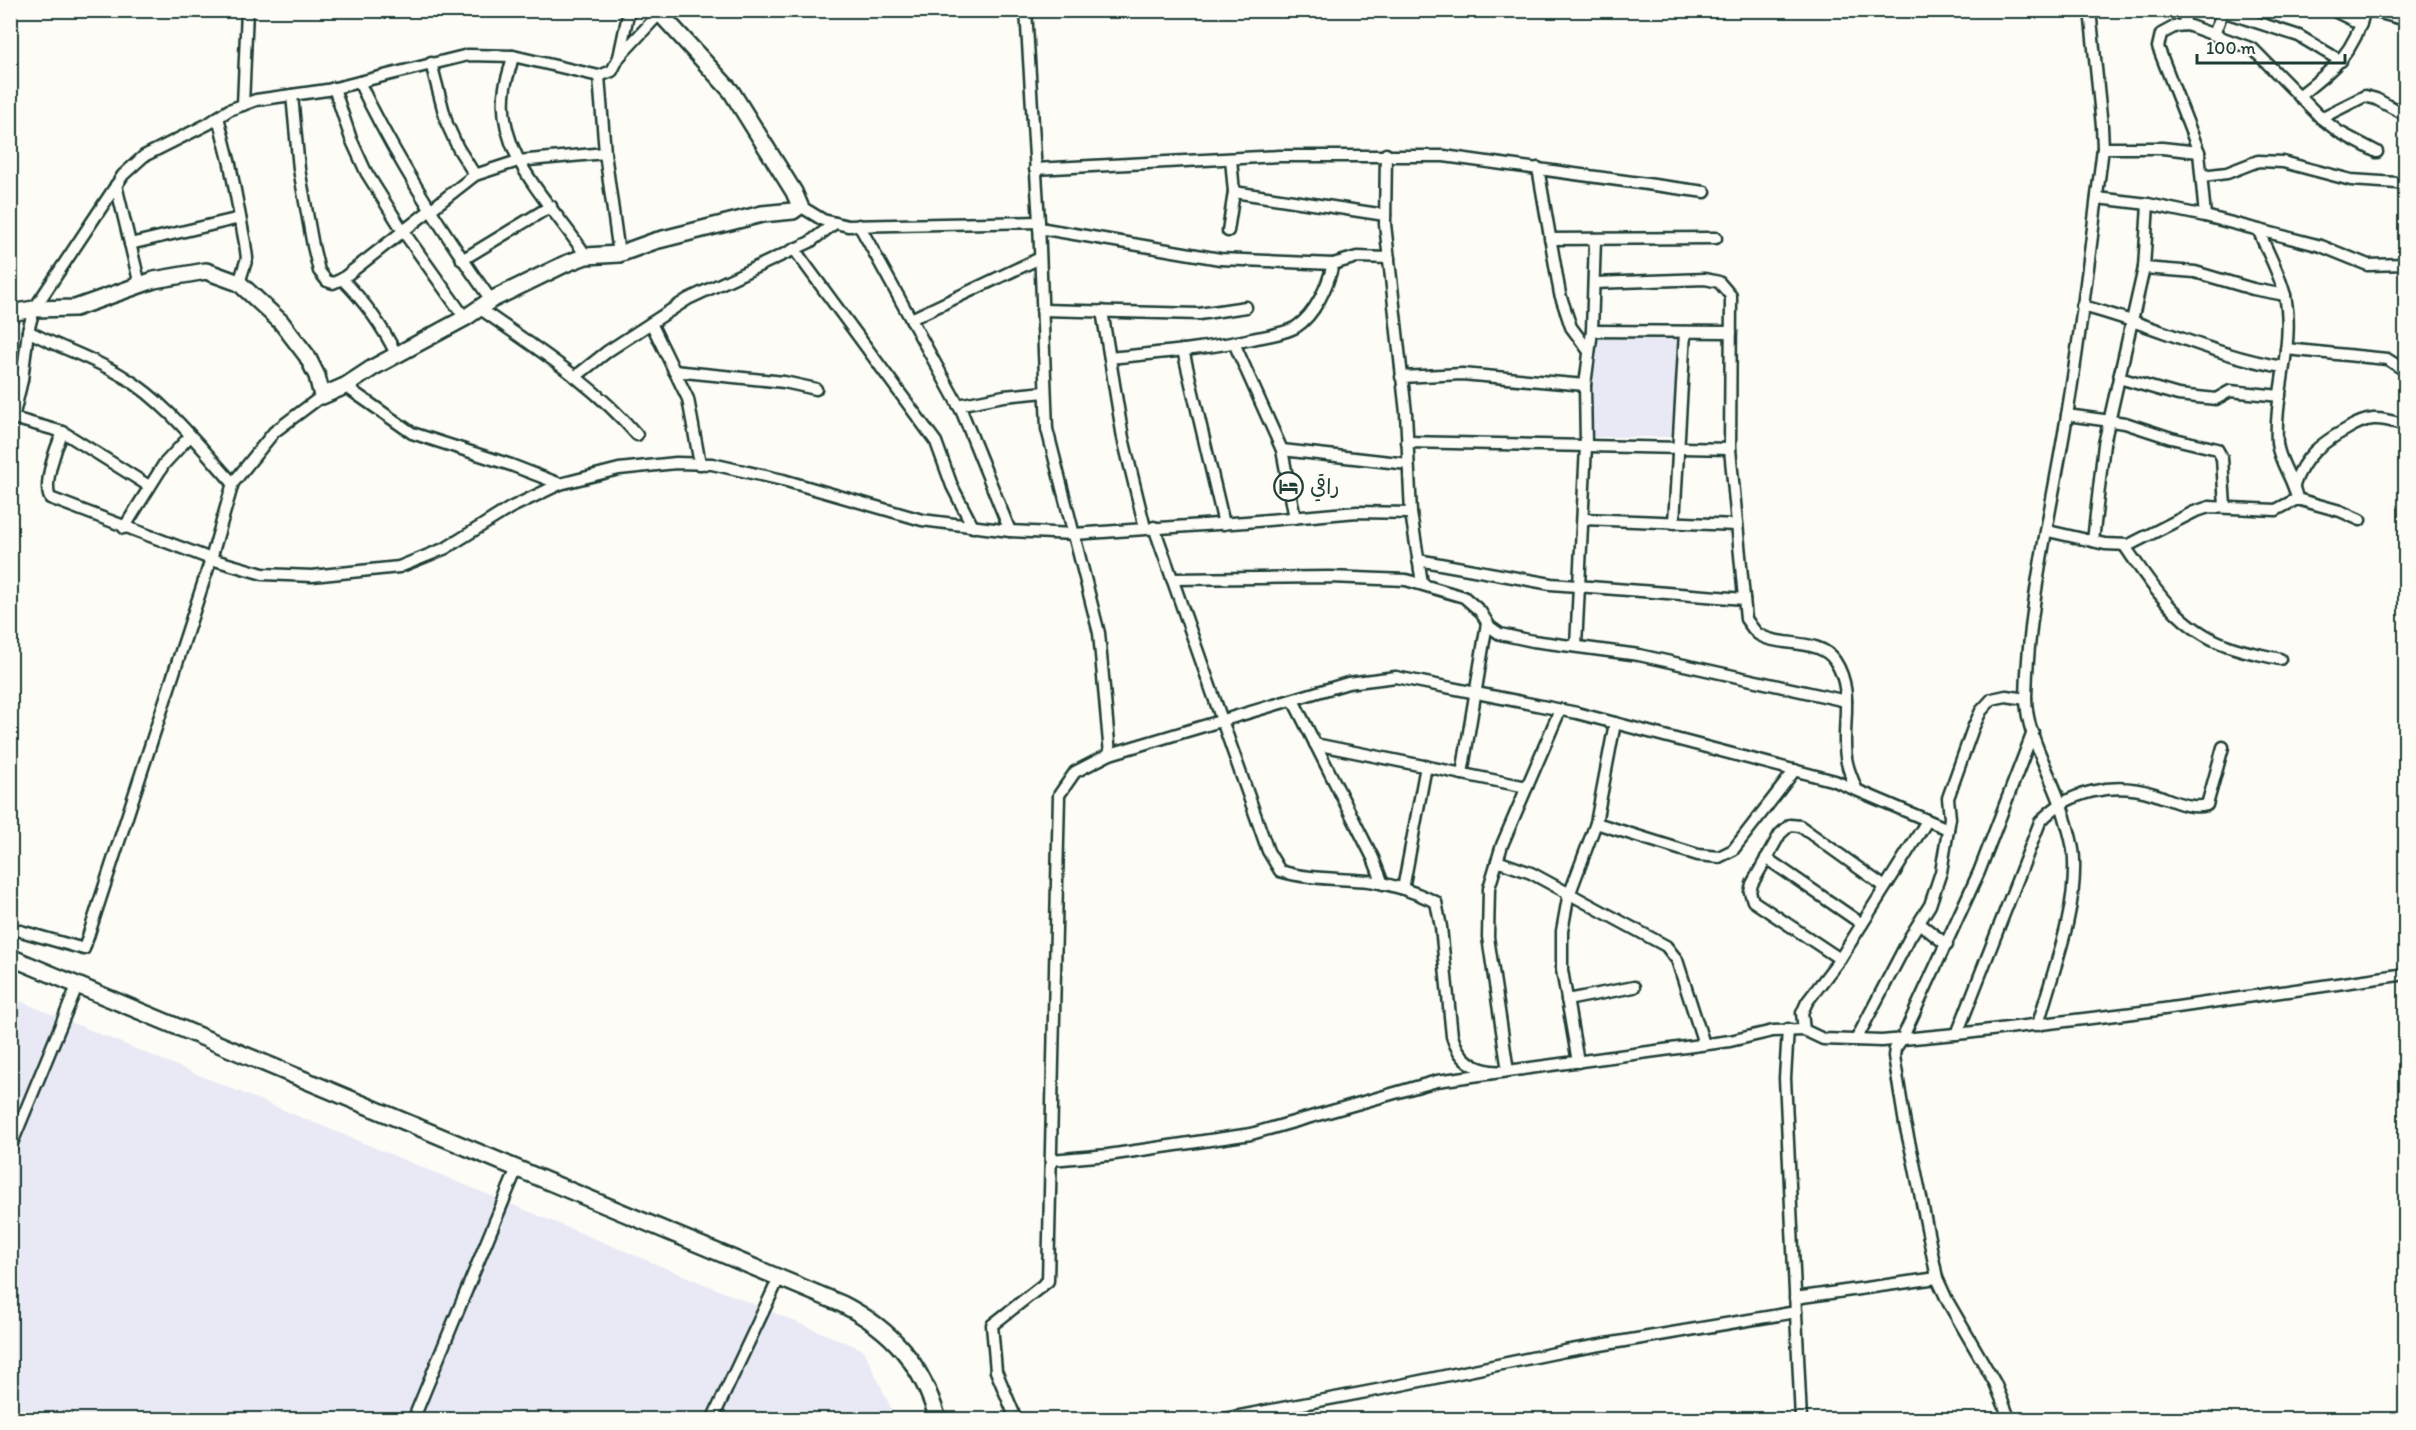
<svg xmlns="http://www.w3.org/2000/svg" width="2416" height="1430" viewBox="0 0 2416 1430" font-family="Itim,'Playpen Sans Arabic',sans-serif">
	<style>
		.built { fill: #e9e9f5 }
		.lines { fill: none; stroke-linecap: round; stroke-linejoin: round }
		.street-casing { stroke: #1f3d34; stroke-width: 15 }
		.secondary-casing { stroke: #1f3d34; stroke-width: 20 }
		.street { stroke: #fdfcf7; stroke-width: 10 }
		.secondary { stroke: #fdfcf7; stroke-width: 15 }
		.labels { text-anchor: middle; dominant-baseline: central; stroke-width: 6; stroke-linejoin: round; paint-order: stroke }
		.poi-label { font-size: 21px; fill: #1f3d34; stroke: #fdfcf7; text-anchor: start }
	</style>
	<rect width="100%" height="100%" fill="#fdfcf7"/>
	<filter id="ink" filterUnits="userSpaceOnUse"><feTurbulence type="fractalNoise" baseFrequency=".0167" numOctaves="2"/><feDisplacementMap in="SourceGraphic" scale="12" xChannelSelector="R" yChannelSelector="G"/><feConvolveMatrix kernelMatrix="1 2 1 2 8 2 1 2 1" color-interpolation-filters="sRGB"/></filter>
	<g filter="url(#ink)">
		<g class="built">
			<polygon points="1596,336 1678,336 1671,437 1591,437"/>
			<polygon points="10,997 864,1350 896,1419 11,1419"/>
		</g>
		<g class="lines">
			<defs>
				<g id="street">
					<polyline points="1026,10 1039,222 1047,429 1099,633 1110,754"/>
					<polyline points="2332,10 2361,24"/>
					<polyline points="2369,10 2406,20"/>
					<polyline points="2222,11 2299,36 2341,61"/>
					<polyline points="2184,25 2186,10"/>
					<polyline points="2214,35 2223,10"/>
					<path d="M513,56C511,66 507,77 505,87C494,155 553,204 586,256"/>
					<polyline points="619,57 660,13"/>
					<polyline points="431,63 447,124 458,148 475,175"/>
					<polyline points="599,76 605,153"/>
					<path d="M359,82C396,159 442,231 491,300"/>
					<polyline points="334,88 351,139 366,172 403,231 465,318"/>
					<polyline points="292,95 299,169 313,246 319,271 327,281 333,283 342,279 475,175 518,161 605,153 619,254"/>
					<path d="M2299,96C2333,69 2354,54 2365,10"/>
					<polyline points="243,105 247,10"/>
					<polyline points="218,117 230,164 245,243 247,258 239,283"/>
					<polyline points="2321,118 2365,96 2376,99 2406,115"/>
					<polyline points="2103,148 2162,148 2199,152"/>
					<polyline points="1386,154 1385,224 1406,413 1411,513 1422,583"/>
					<polyline points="1538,168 1560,294 1571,327 1588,350"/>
					<polyline points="1035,169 1280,156 1444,156 1705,192"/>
					<polyline points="2202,176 2227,173 2258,161 2283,162 2351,180 2397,183 2406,185"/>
					<polyline points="116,185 140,285"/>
					<polyline points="1234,192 1385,215"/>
					<polyline points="2097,198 2148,204 2205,216 2321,246 2368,265 2406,264"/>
					<polyline points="800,206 823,220 848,226 1039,222"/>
					<polyline points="2205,216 2199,152 2158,47 2161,34 2176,26 2187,25 2253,49 2321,118 2339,132 2377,152"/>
					<polyline points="859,225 962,412 1010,531"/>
					<polyline points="1039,228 1220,259 1333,264 1357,257 1389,258"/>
					<polyline points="1228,231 1234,192 1231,159"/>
					<path d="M2259,231C2267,252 2280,274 2285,296C2295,344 2274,394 2277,443C2279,463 2294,479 2297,499"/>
					<polyline points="1550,239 1716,238"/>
					<polyline points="130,244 240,218"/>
					<polyline points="794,249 936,442 952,486 973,527"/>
					<polyline points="462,260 551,206"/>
					<polyline points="2144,268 2195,272 2253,289 2285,295"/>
					<path d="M342,279C365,302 382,325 396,354"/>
					<path d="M1594,283L1705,279L1719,282L1731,296L1730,449L1746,619C1750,624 1753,630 1758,634C1779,648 1820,637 1835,661C1855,691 1841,725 1846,757C1847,768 1852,778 1856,788"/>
					<path d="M2082,306C2150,323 2214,356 2283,367"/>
					<path d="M479,308C534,347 593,383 637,435"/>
					<polyline points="1042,310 1199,314 1246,307"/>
					<polyline points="1102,311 1123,438 1145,528"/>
					<polyline points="911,319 1040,258"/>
					<polyline points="651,323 688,399 700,464"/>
					<path d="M28,331L22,380L13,418L63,432C56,447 43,483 50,498L211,559L263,574L312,576L399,567L446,548L510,508L560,484L619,469L676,463L712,464L783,480L922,520L1010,531L1074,534L1246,522L1357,512L1411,513"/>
					<polyline points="1592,331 1731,332"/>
					<polyline points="1234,343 1282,450 1295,518"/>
					<polyline points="2286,349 2387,359 2406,371"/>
					<polyline points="1183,350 1224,524"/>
					<path d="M1110,358C1157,353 1205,349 1252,339C1266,336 1284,334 1296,327C1315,315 1328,285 1333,264"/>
					<polyline points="674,371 784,382 816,389"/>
					<polyline points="575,377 608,351 688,299 810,242 835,223"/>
					<polyline points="1401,377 1462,374 1585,385"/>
					<polyline points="2119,378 2178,395 2216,399 2230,391 2280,396"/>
					<polyline points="345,386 412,433 511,465 560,484"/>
					<polyline points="958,405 1004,396 1045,392"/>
					<polyline points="2067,415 2125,423 2171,438 2217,449 2222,458 2225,507"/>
					<polyline points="63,432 149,486"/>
					<polyline points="1407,442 1730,449"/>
					<polyline points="1282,450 1408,464"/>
					<path d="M233,483C201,448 165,401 124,377C94,358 59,348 28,331L34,309L123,175L144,156L208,124L229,110L256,100L327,90L468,55L513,56L599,76L612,71L619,57L629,10"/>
					<path d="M2294,485C2304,456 2321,443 2347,429C2355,424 2363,420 2373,419C2384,418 2395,422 2406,425"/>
					<polyline points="1583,519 1737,525"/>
					<polyline points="1674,523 1685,332"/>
					<path d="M1154,527L1268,851L1280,871C1309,880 1339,878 1369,881C1392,884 1415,892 1436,902L1441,927L1452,1036C1460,1063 1480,1074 1508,1071L1730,1041L1773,1031L1804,1030"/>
					<polyline points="124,528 164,464 190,436"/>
					<polyline points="2048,531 2105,544 2129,545 2194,512 2209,507 2276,510 2297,499 2340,511 2360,520"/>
					<polyline points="2093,541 2104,444 2144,268 2148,204"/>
					<path d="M2124,545C2151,584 2178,628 2226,645C2243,652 2263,655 2280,659"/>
					<polyline points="1418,560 1551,584 1744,599"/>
					<polyline points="1172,579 1330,577 1406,580 1464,597 1480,611 1490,627 1500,634 1533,641 1639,655 1846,701"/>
					<polyline points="1576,646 1586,446 1585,385 1592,331 1595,239"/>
					<polyline points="1293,700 1373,858 1383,884"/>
					<polyline points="1315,744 1527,787"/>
					<polyline points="1462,774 1487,623"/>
					<polyline points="1927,821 1840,959 1807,1002 1802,1013 1804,1030 1823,1039 1882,1041 1966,1033 2150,1011 2406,974"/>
					<polyline points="1596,823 1698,855 1719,857 1733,850 1795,770"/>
					<polyline points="1766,858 1862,924"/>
					<polyline points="1497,861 1531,873 1666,946 1677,960 1704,1044"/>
					<polyline points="1403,889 1426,766"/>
					<polyline points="1919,923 1947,945"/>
					<polyline points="10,928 84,949 211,559 233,483 274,432 322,396"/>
					<polyline points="1840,959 1753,901 1750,892 1752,884 1780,834 1790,825 1800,826 1885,887"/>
					<polyline points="1567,1000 1634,987"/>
					<path d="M2038,1025C2052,972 2076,916 2074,861C2074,849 2070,834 2066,821C2056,780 2026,740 2026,697C2028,606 2050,516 2065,427C2081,335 2091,241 2103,148L2102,126L2090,10"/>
					<polyline points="1788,1029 1785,1078 1801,1420"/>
					<path d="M1957,1034L2040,822C2067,791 2114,781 2154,794C2172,800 2189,810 2207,805L2223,747"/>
					<polyline points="1856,1040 1910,937 1930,905 1941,872 1950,818 1948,798 1973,728 1981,711 1992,699 2006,696 2026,699"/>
					<polyline points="1578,1062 1562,970 1562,931 1568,898 1596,823 1615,723"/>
					<polyline points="10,1148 77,986"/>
					<polyline points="1051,1160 1108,1155 1251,1134 1437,1081 1508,1071 1488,937 1489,888 1502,845 1560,710"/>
					<polyline points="1795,1298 1937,1278"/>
					<polyline points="413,1420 517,1168"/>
					<polyline points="712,1420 779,1278"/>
					<polyline points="1013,1420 1014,1414 996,1371 992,1325 1048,1281 1059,795 1075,772 1110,754 1348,683 1396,677 1577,713 1835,781 1948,829"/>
					<polyline points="1218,1420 1377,1390 1565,1351 1796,1312"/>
					<polyline points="2010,1420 1995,1383 1948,1302 1937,1278 1914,1163 1905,1124 1894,1056 1895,1049 1902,1039 1979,872 2033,732"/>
				</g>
				<g id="secondary">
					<polyline points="10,313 34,309 75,308 154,280 206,271 239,283 281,322 307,356 317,376 322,396 345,386 374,367 465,318 491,300 565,264 586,256 619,254 655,241 762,214 793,211 800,206 794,192 731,91 657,10"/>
					<path d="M10,957L842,1304C893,1330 922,1364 938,1420"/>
				</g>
			</defs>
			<use href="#street" class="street-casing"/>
			<use href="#secondary" class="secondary-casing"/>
			<use href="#street" class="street"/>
			<use href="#secondary" class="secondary"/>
		</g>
	</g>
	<defs>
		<symbol id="hotel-ring" viewBox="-11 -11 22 22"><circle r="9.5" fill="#fdfcf7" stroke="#1f3d34" stroke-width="1.5"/><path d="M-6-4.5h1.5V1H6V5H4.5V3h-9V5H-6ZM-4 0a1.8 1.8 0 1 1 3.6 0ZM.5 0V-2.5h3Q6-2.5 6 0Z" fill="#1f3d34"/></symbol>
	</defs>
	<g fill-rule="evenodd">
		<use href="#hotel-ring" x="1272" y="470" width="33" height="33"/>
	</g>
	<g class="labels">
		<g class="poi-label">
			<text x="1310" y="486">راقي</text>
		</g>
	</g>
	<rect width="2416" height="1430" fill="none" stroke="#fdfcf7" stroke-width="36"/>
	<rect x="18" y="18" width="2380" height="1394" fill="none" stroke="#1f3d34" stroke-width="2" filter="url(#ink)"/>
	<path d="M2197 54v9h148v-9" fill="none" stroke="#1f3d34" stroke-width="3"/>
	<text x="2206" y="54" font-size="18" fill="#1f3d34" stroke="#fdfcf7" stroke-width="4.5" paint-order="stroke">100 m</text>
</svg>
